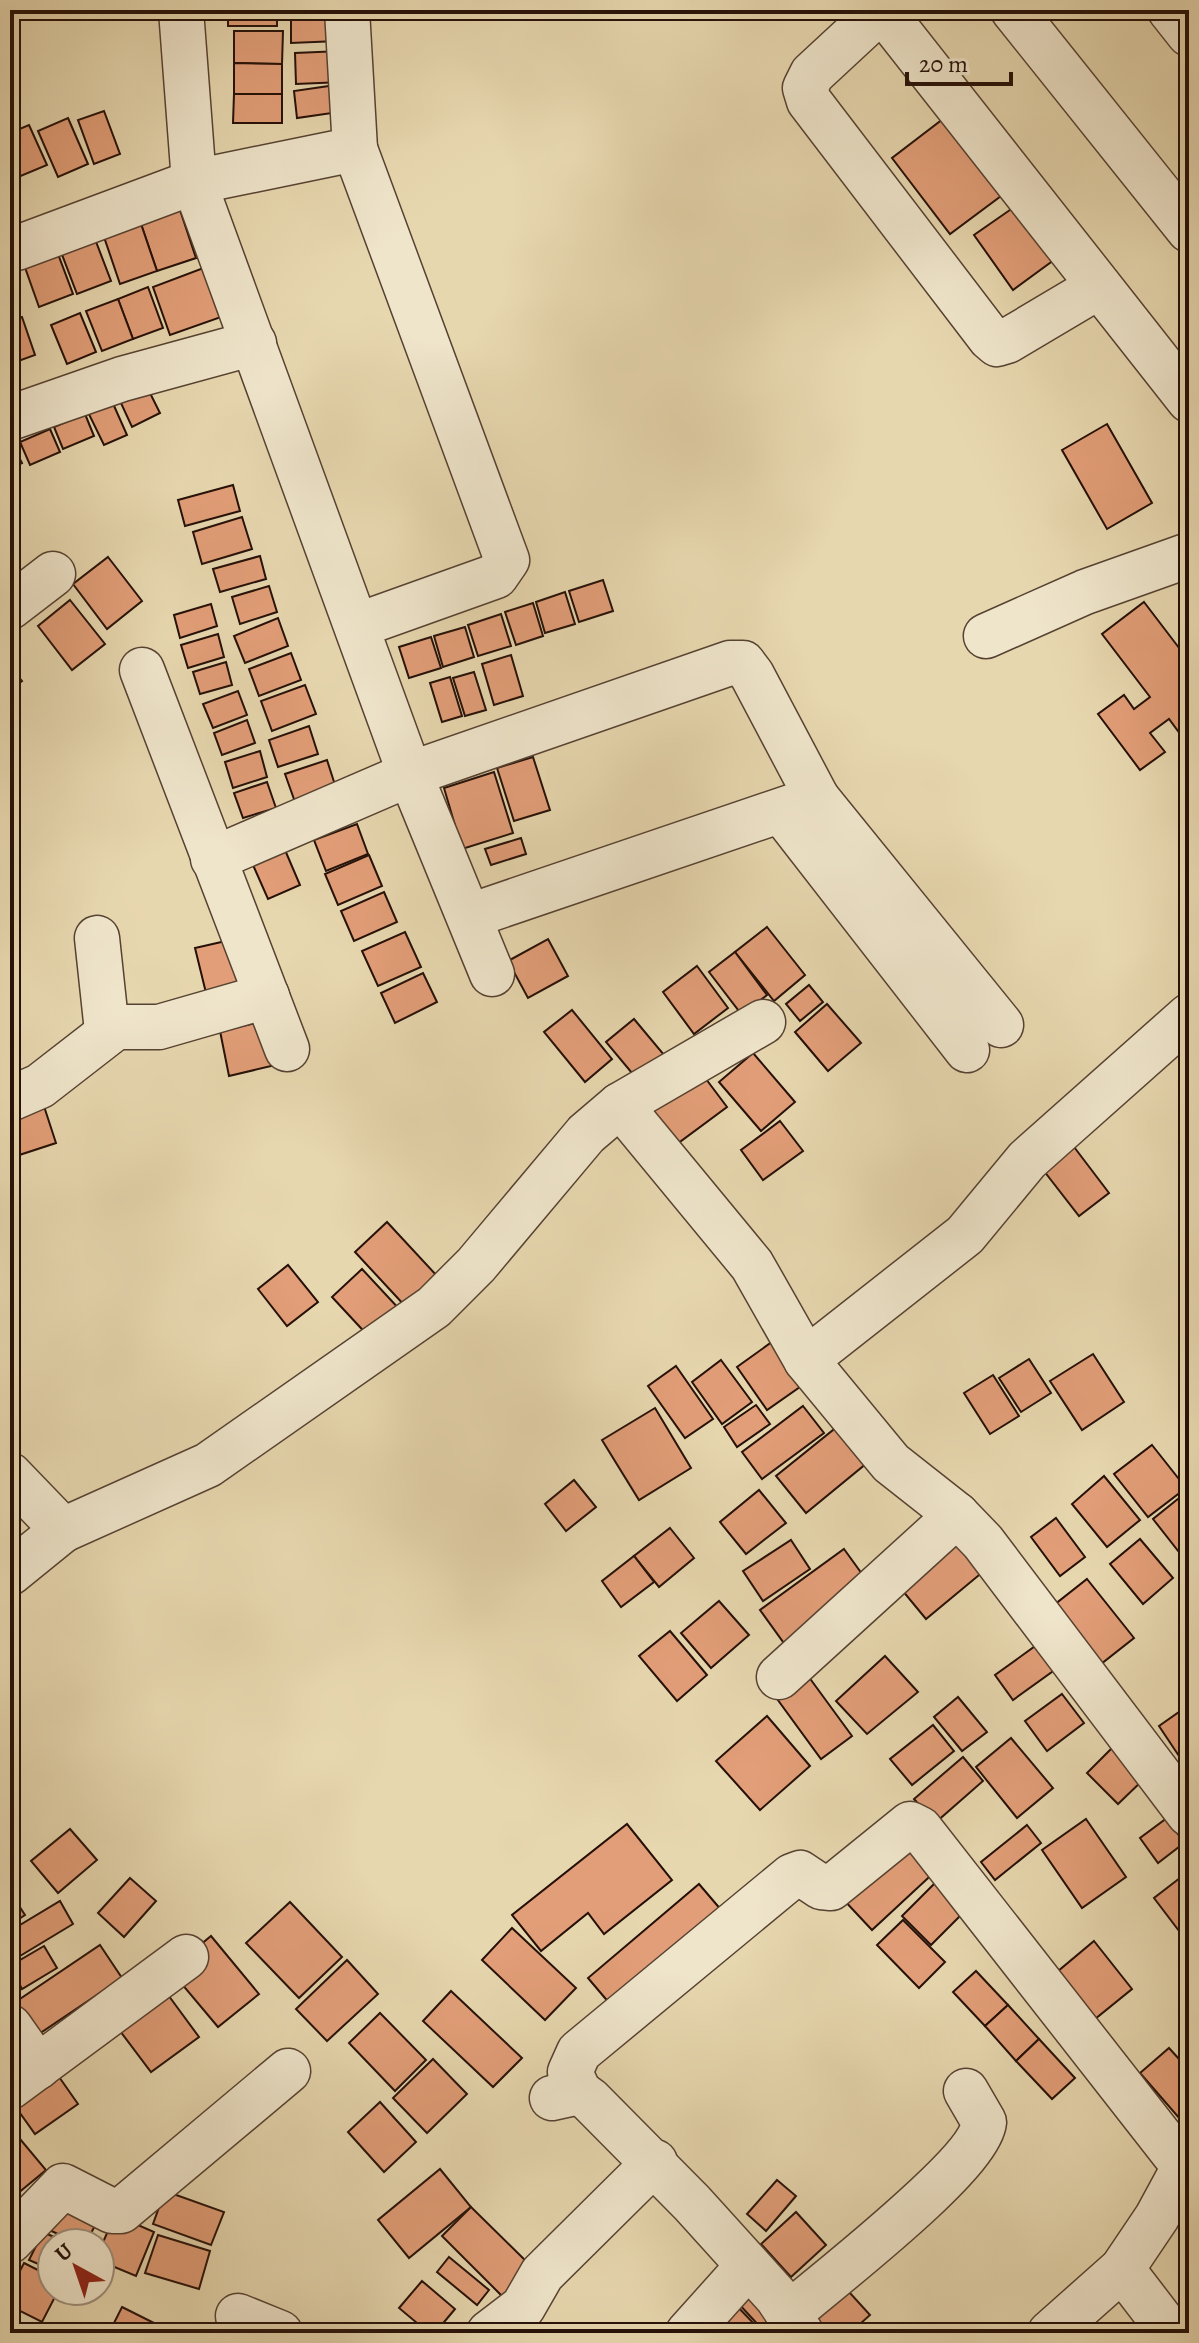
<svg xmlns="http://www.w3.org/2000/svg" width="1199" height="2343" viewBox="0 0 1199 2343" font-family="Alegreya,serif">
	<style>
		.building { fill: #e29e78; stroke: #251008; stroke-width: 2 }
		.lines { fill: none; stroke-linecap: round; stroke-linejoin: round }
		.minor-casing { stroke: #564232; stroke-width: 47 }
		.minor { stroke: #efe5cb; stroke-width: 44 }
	</style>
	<rect width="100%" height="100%" fill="#e7d7af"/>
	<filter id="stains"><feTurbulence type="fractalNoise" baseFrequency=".0025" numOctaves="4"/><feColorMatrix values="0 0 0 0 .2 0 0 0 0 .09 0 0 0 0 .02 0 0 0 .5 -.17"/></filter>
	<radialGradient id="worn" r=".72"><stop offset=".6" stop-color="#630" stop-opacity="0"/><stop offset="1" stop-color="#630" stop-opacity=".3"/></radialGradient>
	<g class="building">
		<rect x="228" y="10" width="49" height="16"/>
		<polygon points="338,11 338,41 291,43 291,12"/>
		<polygon points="234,31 283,31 282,64 234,63"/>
		<polygon points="341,51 343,82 296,84 295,53"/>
		<polygon points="234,63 282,64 282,94 234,94"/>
		<polygon points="343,84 346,111 297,118 294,91"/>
		<polygon points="234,94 282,94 282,123 233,123"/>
		<polygon points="104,111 120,154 94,164 78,120"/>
		<polygon points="68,118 88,164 58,177 38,131"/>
		<polygon points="943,119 1001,196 950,234 892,158"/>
		<polygon points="29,125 47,165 11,180 10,133"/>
		<polygon points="1020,203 1058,257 1013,290 974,235"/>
		<polygon points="179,207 196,258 157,271 140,221"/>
		<polygon points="140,221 157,271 120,284 103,234"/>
		<polygon points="95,239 111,281 77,294 61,252"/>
		<polygon points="55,246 73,294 39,307 22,259"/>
		<polygon points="206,267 224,316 170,335 153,287"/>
		<polygon points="148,287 163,328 133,339 118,299"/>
		<polygon points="118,299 133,339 102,351 86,311"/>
		<polygon points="80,313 96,352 67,364 51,325"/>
		<polygon points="22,317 35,355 10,364 10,321"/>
		<polygon points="141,375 160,413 132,427 114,388"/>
		<polygon points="107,390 127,435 104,445 83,402"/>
		<polygon points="85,414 94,436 63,449 54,427"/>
		<polygon points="1107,424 1152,503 1107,529 1062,450"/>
		<polygon points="50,429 60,452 30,465 20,442"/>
		<polygon points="13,446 22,463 10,469 10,448"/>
		<polygon points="233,485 240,511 185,526 178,500"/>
		<polygon points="242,517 252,549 202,564 193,532"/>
		<polygon points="260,556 266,579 220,592 213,569"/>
		<polygon points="108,557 142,601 107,629 73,584"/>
		<polygon points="603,580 613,611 579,622 569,591"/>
		<polygon points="269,586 277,612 240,624 232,597"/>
		<polygon points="565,592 575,624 545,633 536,602"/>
		<polygon points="70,600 105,644 72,670 38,626"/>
		<polygon points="1144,602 1189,661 1189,746 1169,719 1150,733 1165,752 1140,770 1098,714 1124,695 1134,709 1150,697 1102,634"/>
		<polygon points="533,603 543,636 516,645 505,612"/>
		<polygon points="211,604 217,626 180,638 174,615"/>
		<polygon points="501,614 511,646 478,656 468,625"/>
		<polygon points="278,618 288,646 245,663 234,636"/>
		<polygon points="465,627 474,657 443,667 434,636"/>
		<polygon points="218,634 224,657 188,668 181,645"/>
		<polygon points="431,637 441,668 409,678 399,647"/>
		<polygon points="291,653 301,680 259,696 249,669"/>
		<polygon points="511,655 523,696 494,705 482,664"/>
		<polygon points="226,662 232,685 200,694 193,672"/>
		<polygon points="10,666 22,681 10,690"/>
		<polygon points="474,672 486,710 465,716 453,678"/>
		<polygon points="450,677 462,716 442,722 430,683"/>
		<polygon points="305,685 316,714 272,731 261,701"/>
		<polygon points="238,691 247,715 213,728 203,704"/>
		<polygon points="247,720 255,743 222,755 214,733"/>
		<polygon points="309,726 318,754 278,767 269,740"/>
		<polygon points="260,751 267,777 233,788 225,762"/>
		<polygon points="533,757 550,810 514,821 497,768"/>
		<polygon points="327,760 336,788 295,802 285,774"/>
		<polygon points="494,772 513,833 462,849 444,788"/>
		<polygon points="267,782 276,808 243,818 234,793"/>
		<polygon points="357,824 368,854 326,871 314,840"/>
		<polygon points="521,838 526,854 491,865 485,849"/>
		<polygon points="285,850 300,885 268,899 253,865"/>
		<polygon points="369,855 382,886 338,905 325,874"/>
		<polygon points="384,892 397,922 354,941 341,911"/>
		<polygon points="767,927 805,975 774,1001 735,952"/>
		<polygon points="405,932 421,967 378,986 362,951"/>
		<polygon points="239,938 251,991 208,1001 195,948"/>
		<polygon points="548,939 568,976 528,998 508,961"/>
		<polygon points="735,952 767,995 742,1015 709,972"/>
		<polygon points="697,966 728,1008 694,1034 663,992"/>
		<polygon points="423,973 437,1002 395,1023 381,993"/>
		<polygon points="809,985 823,1002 800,1021 786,1004"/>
		<polygon points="827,1004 861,1043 828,1071 795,1032"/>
		<polygon points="572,1010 612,1059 585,1082 544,1032"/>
		<polygon points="274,1019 284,1063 229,1076 220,1031"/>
		<polygon points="634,1019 670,1062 642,1085 606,1042"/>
		<polygon points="753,1053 795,1102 761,1131 719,1082"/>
		<polygon points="700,1071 727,1107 677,1144 650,1108"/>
		<polygon points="40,1094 56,1143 10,1158 10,1104"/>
		<polygon points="780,1121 803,1151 763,1180 741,1150"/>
		<polygon points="1068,1139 1109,1193 1079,1216 1037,1162"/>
		<polygon points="387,1222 438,1277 406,1307 355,1252"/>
		<polygon points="288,1265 318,1302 287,1326 258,1289"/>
		<polygon points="362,1269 402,1312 372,1340 332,1297"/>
		<polygon points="776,1339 807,1382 767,1410 737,1367"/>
		<polygon points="1093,1354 1124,1402 1082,1430 1050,1381"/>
		<polygon points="1029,1359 1051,1393 1021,1412 999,1378"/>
		<polygon points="721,1360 752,1402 722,1424 692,1382"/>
		<polygon points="676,1366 713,1419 685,1438 648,1386"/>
		<polygon points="993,1375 1019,1416 990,1434 964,1393"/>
		<polygon points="756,1405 770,1424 737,1447 724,1427"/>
		<polygon points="803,1406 824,1433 762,1479 742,1452"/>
		<polygon points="655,1408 691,1468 639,1500 602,1440"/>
		<polygon points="843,1422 873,1458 806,1513 776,1476"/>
		<polygon points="1152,1445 1186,1488 1148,1517 1114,1474"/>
		<polygon points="1104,1476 1140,1520 1107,1547 1072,1504"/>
		<polygon points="574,1480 596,1507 566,1531 545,1504"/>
		<polygon points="759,1490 786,1523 746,1554 720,1522"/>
		<polygon points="1189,1490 1189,1559 1186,1561 1153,1519"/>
		<polygon points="1056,1518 1085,1557 1060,1576 1031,1537"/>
		<polygon points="955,1525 990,1566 926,1619 892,1578"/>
		<polygon points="670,1528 694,1558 659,1587 634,1556"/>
		<polygon points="1140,1539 1173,1578 1143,1604 1110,1564"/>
		<polygon points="791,1540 810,1569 763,1601 743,1571"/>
		<polygon points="844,1549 870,1585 786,1646 760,1610"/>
		<polygon points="634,1556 654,1582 621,1607 602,1581"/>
		<polygon points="1087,1579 1134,1638 1101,1664 1054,1605"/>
		<polygon points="719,1601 749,1635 711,1668 681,1633"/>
		<polygon points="670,1631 707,1675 677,1701 639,1656"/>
		<polygon points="1038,1644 1056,1669 1013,1700 995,1675"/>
		<polygon points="885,1656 918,1692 867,1734 836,1701"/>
		<polygon points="803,1669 852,1736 821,1759 772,1692"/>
		<polygon points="1062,1694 1084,1723 1047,1751 1025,1721"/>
		<polygon points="958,1697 987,1732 962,1751 934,1717"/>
		<polygon points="1189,1705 1189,1771 1159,1726"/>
		<polygon points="767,1716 810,1766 760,1810 716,1761"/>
		<polygon points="933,1725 954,1751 912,1785 890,1759"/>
		<polygon points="1011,1738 1053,1788 1017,1818 976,1767"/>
		<polygon points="1114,1746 1145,1778 1118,1804 1087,1773"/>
		<polygon points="963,1757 983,1781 935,1823 914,1799"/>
		<polygon points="1167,1818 1184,1843 1158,1863 1140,1838"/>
		<polygon points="1086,1819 1126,1877 1082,1908 1042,1850"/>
		<polygon points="627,1824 672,1880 604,1934 588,1913 541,1951 512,1915"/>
		<polygon points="1027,1825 1041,1843 995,1880 981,1862"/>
		<polygon points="70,1829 97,1860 58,1893 31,1861"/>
		<polygon points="910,1835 940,1867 872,1930 842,1898"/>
		<polygon points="1189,1871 1189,1944 1154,1898"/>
		<polygon points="945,1873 974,1902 931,1945 902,1916"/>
		<polygon points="130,1878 156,1901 124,1937 98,1913"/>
		<polygon points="699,1884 728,1918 616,2011 588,1978"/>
		<polygon points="10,1892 25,1915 10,1925"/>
		<polygon points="60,1901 73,1924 10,1962 10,1931"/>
		<polygon points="290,1902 342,1957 299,1998 246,1943"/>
		<polygon points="903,1920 945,1962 919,1988 877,1945"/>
		<polygon points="512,1928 576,1988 545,2020 482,1960"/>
		<polygon points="211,1936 259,1994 218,2027 170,1970"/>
		<polygon points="1094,1941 1132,1989 1095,2019 1057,1972"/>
		<polygon points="100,1945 122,1978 36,2036 14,2003"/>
		<polygon points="44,1946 57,1968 22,1989 10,1966"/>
		<polygon points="347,1960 378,1994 327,2041 296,2009"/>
		<polygon points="976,1971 1008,2005 985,2026 953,1992"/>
		<polygon points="163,1988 199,2037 151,2072 114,2023"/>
		<polygon points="451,1991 522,2058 493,2087 423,2021"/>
		<polygon points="1008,2005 1039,2039 1016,2061 985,2026"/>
		<polygon points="380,2013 426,2060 395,2091 349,2043"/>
		<polygon points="1039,2039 1075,2078 1052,2099 1016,2061"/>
		<polygon points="1169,2048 1189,2070 1189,2110 1180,2119 1140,2073"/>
		<polygon points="433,2059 467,2094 427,2133 393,2098"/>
		<polygon points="50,2064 78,2104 35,2134 10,2099"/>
		<polygon points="380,2102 416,2142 384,2172 348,2132"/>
		<polygon points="10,2127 46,2170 11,2199 10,2197"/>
		<polygon points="440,2169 471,2207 409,2258 378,2220"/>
		<polygon points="777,2180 796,2196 766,2231 747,2214"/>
		<polygon points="165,2191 224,2212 211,2245 153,2224"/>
		<polygon points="63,2193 102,2212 86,2243 77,2243 45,2228"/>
		<polygon points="471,2207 532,2267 502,2296 442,2236"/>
		<polygon points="796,2212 826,2245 791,2277 761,2244"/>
		<polygon points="115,2215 154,2232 136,2276 100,2261 100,2249"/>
		<polygon points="43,2232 67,2243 52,2243 52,2270 29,2260"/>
		<polygon points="158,2235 210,2251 199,2289 145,2273"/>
		<polygon points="449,2257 489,2290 477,2305 437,2272"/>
		<polygon points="24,2263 52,2277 52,2291 58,2291 42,2322 10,2306 10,2290"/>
		<polygon points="422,2281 455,2309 435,2333 429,2333 399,2308"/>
		<polygon points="840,2282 870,2315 850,2333 823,2333 805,2314"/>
		<polygon points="758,2284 783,2312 763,2330 737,2302"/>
		<polygon points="732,2301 763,2333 721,2333 710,2322"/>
		<polygon points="122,2307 162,2327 159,2333 109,2333"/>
	</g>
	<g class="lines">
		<defs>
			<g id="minor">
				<polyline points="181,10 194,182 410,774 492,974"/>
				<polyline points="881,10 812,74 805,88 809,101 990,338 997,344 1007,341 1098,287"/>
				<polyline points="882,10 1189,400"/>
				<polyline points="1013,10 1189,230"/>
				<polyline points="1170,10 1189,34"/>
				<polyline points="355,149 507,560 496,576 359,625"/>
				<polyline points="17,248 194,182 355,149 347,10"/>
				<polyline points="10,418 122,379 254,343"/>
				<polyline points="10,607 53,574"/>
				<polyline points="986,636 1085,592 1189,555"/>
				<polyline points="142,670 287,1049"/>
				<polyline points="817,798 1001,1025"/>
				<polyline points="782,812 967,1050"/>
				<polyline points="213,859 410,774 730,663 743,663 752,675 817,798 470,916"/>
				<polyline points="97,938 107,1031"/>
				<polyline points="10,1099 40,1086 116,1027 159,1027 267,996"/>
				<polyline points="620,1105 752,1265 806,1360 891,1463 957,1515 983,1542 1189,1814"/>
				<polyline points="806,1360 965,1235 1027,1160 1189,1016"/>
				<polyline points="10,1475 63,1530 208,1465 434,1307 476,1265 586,1134 620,1105 763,1022"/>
				<polyline points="10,1573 63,1530"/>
				<polyline points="779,1677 957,1515"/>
				<polyline points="10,2027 38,2067"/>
				<polyline points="10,2087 186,1957"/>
				<polyline points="579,2092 570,2072 579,2052 792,1876 800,1873 821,1887 831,1888 910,1824 920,1829 1182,2164"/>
				<polyline points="552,2098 579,2092 590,2100 692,2203 777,2297 801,2333"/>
				<polyline points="10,2241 63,2186 112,2211 121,2211 288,2071"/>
				<polyline points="1122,2269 1171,2333"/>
				<path d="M790,2313C828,2280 980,2164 984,2122L966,2091"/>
				<polyline points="238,2316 280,2333"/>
				<polyline points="489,2333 523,2307 542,2274 655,2162"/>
				<polyline points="688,2333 748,2266"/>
				<polyline points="1050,2333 1122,2269 1157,2217 1189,2158"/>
			</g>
		</defs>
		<use href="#minor" class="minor-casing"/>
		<use href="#minor" class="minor"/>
	</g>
	<rect width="1199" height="2343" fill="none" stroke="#e7d7af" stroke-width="40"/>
	<rect x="12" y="12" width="1175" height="2319" fill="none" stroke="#251008" stroke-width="4"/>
	<rect x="20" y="20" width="1159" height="2303" fill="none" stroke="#251008" stroke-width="2"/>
	<g transform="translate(76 2267) rotate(320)"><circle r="38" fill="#efe5cb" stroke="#9e907d" stroke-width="2"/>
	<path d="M0-6L14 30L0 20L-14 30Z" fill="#8f2418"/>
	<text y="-12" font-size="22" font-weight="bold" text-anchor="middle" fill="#251008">U</text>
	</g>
	<path d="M907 72v12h104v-12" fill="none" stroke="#251008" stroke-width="4"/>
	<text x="919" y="72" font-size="24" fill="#251008" stroke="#efe5cb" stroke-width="6" paint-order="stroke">20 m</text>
	<rect width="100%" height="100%" filter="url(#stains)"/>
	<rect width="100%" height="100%" fill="url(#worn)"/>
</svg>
